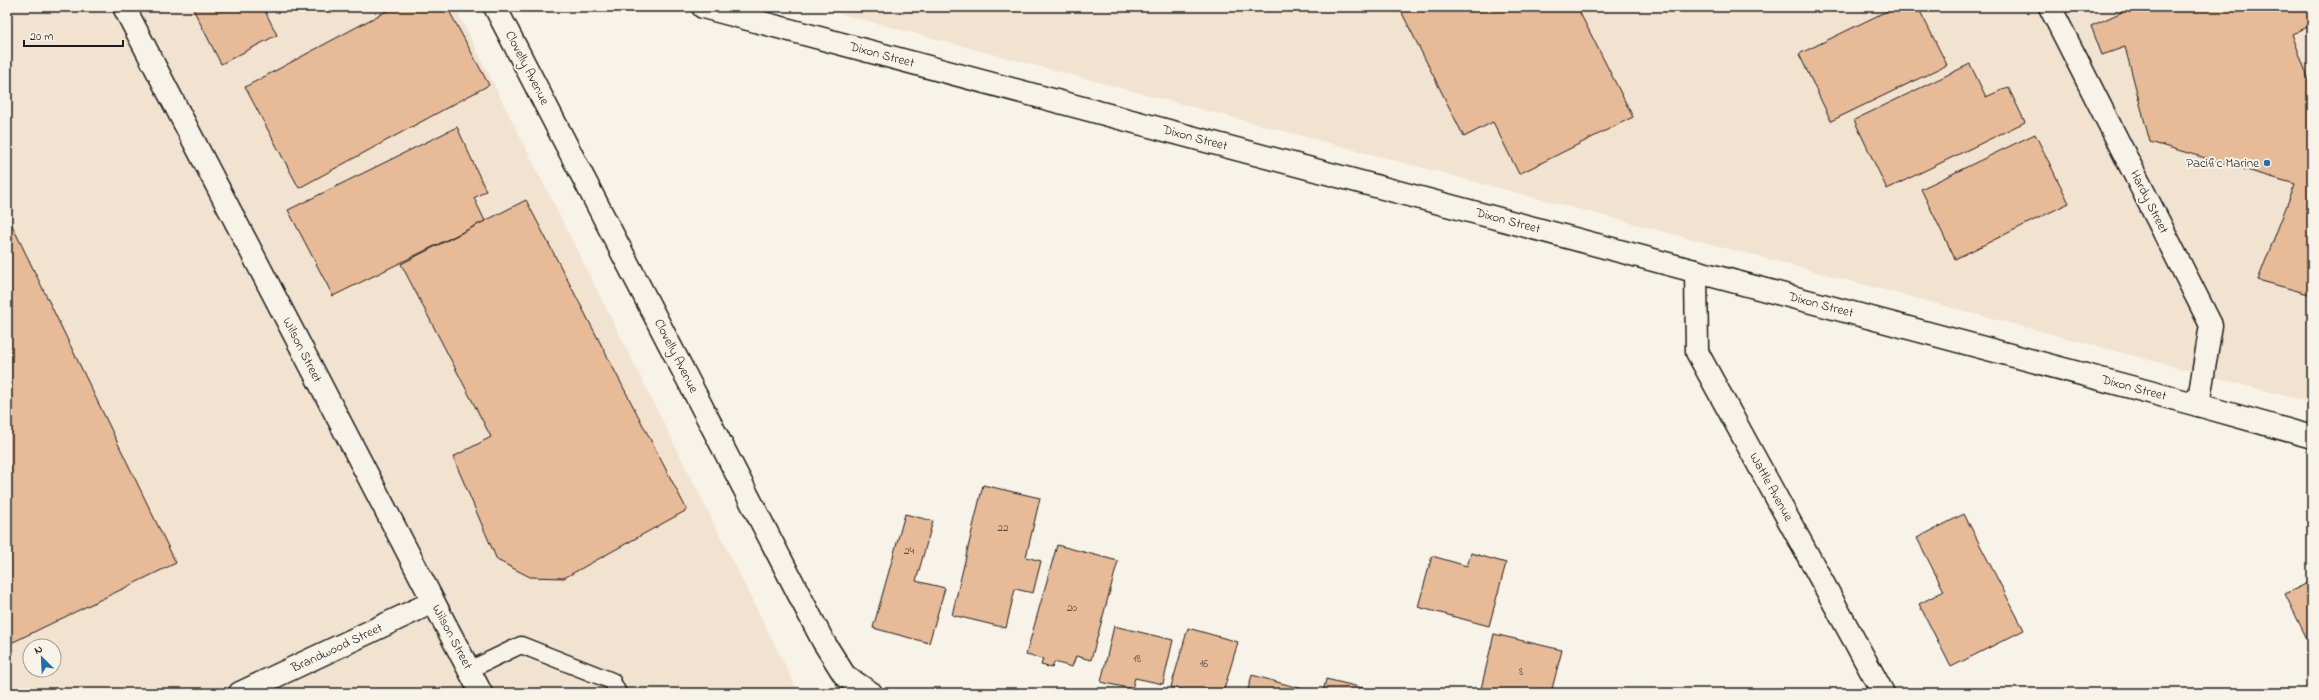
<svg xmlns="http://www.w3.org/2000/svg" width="2319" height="700" viewBox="0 0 2319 700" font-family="'Indie Flower',sans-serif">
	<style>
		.built { fill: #f2e2d0; fill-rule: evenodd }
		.building { fill: #e7bb97; stroke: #1c1c1c }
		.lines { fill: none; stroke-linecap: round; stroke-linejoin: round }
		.service-casing { stroke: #1c1c1c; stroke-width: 19 }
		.minor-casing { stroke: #1c1c1c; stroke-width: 25 }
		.service { stroke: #f7f3e8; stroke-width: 16 }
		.minor { stroke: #f7f3e8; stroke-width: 22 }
		.poi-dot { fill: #1f6fb2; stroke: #f7f3e8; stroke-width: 1.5 }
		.labels { text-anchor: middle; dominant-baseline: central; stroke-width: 4; stroke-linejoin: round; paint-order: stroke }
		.number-label { font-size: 11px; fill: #4f443b }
		.street-label { font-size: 13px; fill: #1c1c1c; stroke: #f7f3e8 }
		.poi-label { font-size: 13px; fill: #1c1c1c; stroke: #f7f3e8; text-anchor: end }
	</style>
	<rect width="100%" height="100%" fill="#f7f3e8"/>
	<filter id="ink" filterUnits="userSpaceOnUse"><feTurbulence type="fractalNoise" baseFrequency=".025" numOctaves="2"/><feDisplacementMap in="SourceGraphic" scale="8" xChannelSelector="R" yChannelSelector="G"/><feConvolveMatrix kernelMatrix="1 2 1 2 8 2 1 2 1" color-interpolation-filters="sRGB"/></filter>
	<g filter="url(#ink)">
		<g class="built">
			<path d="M7,7H455L799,693H7ZM30,646H54V670H30Z"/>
			<polygon points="815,7 2312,7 2312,403"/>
		</g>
		<g class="building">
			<polygon points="192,7 263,7 277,35 221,64"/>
			<polygon points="394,7 447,7 489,85 299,188 245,87"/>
			<polygon points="1399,7 1577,7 1633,117 1519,174 1493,122 1464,137"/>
			<polygon points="1895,7 1918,7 1947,65 1831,121 1799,54"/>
			<polygon points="2133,7 2312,7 2312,25 2292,34 2312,89 2312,295 2258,280 2295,184 2150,142 2125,47 2102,55 2091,26"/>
			<polygon points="1970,64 1986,97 2008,87 2025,122 1887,189 1854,120"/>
			<polygon points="457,127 486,191 474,198 485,221 333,296 288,210"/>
			<polygon points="2035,134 2069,203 1955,259 1921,189"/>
			<polygon points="526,200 687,510 564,578 530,577 497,560 453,457 491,437 401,264"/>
			<polygon points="7,215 176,563 7,645"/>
			<polygon points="983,485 1040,498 1026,557 1041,561 1033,593 1015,589 1006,628 952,615"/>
			<polygon points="905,514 933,521 916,581 945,588 929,643 873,628"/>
			<polygon points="1964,514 2024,630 1951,667 1919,604 1944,591 1917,538"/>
			<polygon points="1057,545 1118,561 1091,660 1076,656 1072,667 1054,662 1052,668 1041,665 1043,659 1026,655"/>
			<polygon points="1471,553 1506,563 1489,626 1418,607 1432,556 1467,566"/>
			<polygon points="2312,581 2312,649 2285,594"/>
			<polygon points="1114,626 1173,640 1163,684 1135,678 1132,689 1101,682"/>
			<polygon points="1188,628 1238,642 1223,693 1205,688 1204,693 1194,693 1171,687"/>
			<polygon points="1494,634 1562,650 1551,693 1480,693"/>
			<polygon points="1252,675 1306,690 1305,693 1247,693"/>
			<polygon points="1326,679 1376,691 1375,693 1323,693"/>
		</g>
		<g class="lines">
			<defs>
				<polyline id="service" points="469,670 521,645 612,681 618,693"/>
				<g id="minor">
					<polyline points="124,7 481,693"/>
					<polyline points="495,7 823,641 845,676 871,693"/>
					<polyline points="703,7 2198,405 2312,437"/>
					<polyline points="2050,7 2211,325 2198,405"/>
					<polyline points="1696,271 1697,352 1883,693"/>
					<polyline points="240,693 433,602"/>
				</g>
			</defs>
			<use href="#service" class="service-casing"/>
			<use href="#minor" class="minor-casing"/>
			<use href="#service" class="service"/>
			<use href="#minor" class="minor"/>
		</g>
	</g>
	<circle class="poi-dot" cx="2267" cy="163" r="4"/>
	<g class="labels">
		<g class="number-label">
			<text x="1003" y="528">22</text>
			<text x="909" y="551">24</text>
			<text x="1072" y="608">20</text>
			<text x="1137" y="659">18</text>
			<text x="1204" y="664">16</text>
			<text x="1521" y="672">8</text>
		</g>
		<g class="street-label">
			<text transform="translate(882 55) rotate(15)">Dixon Street</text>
			<text transform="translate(527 68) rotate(63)">Clovelly Avenue</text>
			<text transform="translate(1195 138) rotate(15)">Dixon Street</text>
			<text transform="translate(2149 202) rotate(63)">Hardy Street</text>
			<text transform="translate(1508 221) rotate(15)">Dixon Street</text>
			<text transform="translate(1821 305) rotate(15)">Dixon Street</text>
			<text transform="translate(302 350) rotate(63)">Wilson Street</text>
			<text transform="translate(676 356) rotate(63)">Clovelly Avenue</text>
			<text transform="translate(2134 388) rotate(15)">Dixon Street</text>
			<text transform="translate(1771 487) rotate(61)">Wattle Avenue</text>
			<text transform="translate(452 637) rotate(62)">Wilson Street</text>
			<text transform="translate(337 648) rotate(-25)">Brandwood Street</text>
		</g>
		<g class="poi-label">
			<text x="2259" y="163">Pacific Marine</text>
		</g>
	</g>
	<rect width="2319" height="700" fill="none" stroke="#f7f3e8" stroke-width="24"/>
	<rect x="12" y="12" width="2295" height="676" fill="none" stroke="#1c1c1c" stroke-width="1.5" filter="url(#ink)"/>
	<g transform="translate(42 658) rotate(336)"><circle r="19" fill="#f7f3e8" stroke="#9f9d96"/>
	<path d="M0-3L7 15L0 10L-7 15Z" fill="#1f6fb2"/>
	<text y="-6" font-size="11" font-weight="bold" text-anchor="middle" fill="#1c1c1c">N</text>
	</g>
	<path d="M24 40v6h99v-6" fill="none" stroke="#1c1c1c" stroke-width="2"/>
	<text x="30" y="40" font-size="12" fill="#1c1c1c" stroke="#f7f3e8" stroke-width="3" paint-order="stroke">20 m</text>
</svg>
